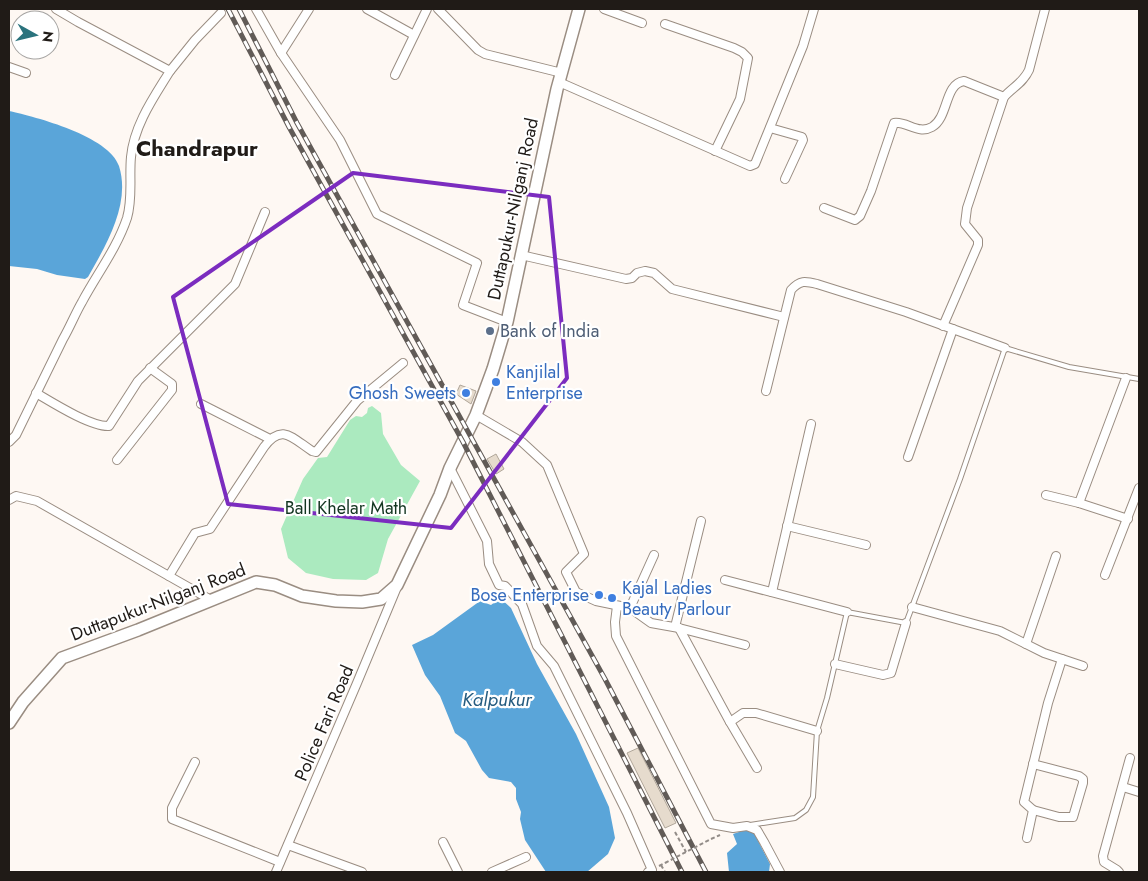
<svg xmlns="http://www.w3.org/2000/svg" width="1148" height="881" viewBox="0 0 1148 881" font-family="Jost,sans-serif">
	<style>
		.green { fill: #abeabf }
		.water { fill: #5aa5d9 }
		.building { fill: #e6dbcd; stroke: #b0a699 }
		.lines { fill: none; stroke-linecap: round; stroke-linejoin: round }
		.service-casing { stroke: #9a8d82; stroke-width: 6 }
		.minor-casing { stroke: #9a8d82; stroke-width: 10 }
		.secondary-casing { stroke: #9a8d82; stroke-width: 14 }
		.path { stroke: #928c88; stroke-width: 2; stroke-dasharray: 4 2.5; stroke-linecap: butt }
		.service { stroke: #fff; stroke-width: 4 }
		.minor { stroke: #fff; stroke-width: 8 }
		.secondary { stroke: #fff; stroke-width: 11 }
		.rail-casing { stroke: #615b57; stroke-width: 5 }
		.rail { stroke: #fff; stroke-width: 3; stroke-dasharray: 9; stroke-linecap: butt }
		.path-bridge { stroke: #928c88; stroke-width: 2; stroke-dasharray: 4 2.5; stroke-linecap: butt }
		.marked { fill: none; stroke: #7b2cbf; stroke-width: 4; stroke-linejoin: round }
		.service-dot { fill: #5c6f8a; stroke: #fff; stroke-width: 2 }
		.shop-dot { fill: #3f7fe0; stroke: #fff; stroke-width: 2 }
		.labels { text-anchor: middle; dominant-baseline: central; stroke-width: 4.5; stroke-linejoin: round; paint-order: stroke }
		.street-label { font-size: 18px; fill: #201b17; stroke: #fff }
		.service-label { font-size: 18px; fill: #4e5e75; stroke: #fff; text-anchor: start }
		.shop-label { font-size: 18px; fill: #366cbe; stroke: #fff; text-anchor: start }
		.park-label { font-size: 18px; fill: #133521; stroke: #fff }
		.water-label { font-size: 19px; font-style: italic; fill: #255c80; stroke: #fff }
		.district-label { font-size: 22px; font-weight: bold; fill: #201b17; stroke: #fff }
	</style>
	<rect width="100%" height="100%" fill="#fef8f3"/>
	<polygon class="green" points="372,406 381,413 383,434 401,465 420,481 388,539 378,573 366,580 333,579 306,573 288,558 281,529 303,479 318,458 327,457 350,420 356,416 362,417 367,413 368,408"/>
	<g class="water">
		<path d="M9,111C36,117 109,136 119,166C131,204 106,245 88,277L85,279L57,275L37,269L9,266Z"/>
		<polygon points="500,598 511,608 537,664 576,734 609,807 615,838 608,854 587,872 546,872 525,840 520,819 521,812 516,799 516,788 511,782 489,778 482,770 466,741 455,733 440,696 425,675 412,645 433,635 480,601 491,605"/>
		<polygon points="745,830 754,833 770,864 769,872 729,872 727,853 737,844 733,834"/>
	</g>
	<g class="building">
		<polygon points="460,385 476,391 471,404 456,394"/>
		<polygon points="496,454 504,469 496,474 487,459"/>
		<polygon points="638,748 676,823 665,828 627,753"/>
	</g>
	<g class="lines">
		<defs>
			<polyline id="service" points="750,825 795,818 806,810 813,797 817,731 827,698 847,612 906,623 960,479 1005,348 1069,367 1139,379"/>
			<g id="minor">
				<polyline points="256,9 281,53"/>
				<polyline points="309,9 281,53 340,140 377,214 477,263 463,305 507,322"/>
				<polyline points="367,9 414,35"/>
				<polyline points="438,9 478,50 485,54 562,73"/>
				<polyline points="604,9 642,23"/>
				<polyline points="665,24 734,48 742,52 748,58 740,99 715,151"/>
				<polyline points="9,67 26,73"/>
				<polyline points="170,71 195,40 221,13"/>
				<polyline points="395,75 427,9"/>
				<polyline points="559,82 750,166 755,164 803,46 814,9"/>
				<polyline points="770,128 802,137 803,140 785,179"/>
				<path d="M824,208L855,220L860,216L871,191L894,123C907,121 918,135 932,127C949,117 944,84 964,81L1004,97"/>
				<polyline points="521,255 626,279 632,278 637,273 645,271 654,273 672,289 784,317"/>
				<path d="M943,326L978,245V240L965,224L967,208L1004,97C1013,87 1023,83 1029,70L1045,9"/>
				<path d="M766,391L791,290C800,280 805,281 817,284L906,312L1005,348"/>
				<path d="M36,393C53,403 91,427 109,426L138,381L235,284L265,212"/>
				<polyline points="201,404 270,439"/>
				<polyline points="476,415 522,442 547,465 584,554 566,572 576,592 596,601 630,608 651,623 679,628 745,645"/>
				<path d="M9,442L16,435L63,339C70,327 75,314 82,302C97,274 117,248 127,218C133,198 129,177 131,157C134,125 154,97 170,71L78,22L56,9"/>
				<polyline points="908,457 953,329"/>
				<polyline points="117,460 172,390 172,384 150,368"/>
				<polyline points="450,468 487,541 489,564 499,585 505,586 522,604 537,646 554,666 627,813 652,870 648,872"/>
				<polyline points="1046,495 1079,503 1128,519"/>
				<polyline points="9,500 16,496 37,501 211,600"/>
				<polyline points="1079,503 1126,378"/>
				<polyline points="787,526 866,545"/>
				<polyline points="1105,575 1139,488"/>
				<path d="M169,576L195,533L210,529L264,447C282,423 292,438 312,451L316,452L357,401L403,363"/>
				<polyline points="725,580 847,612"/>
				<polyline points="772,592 811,424"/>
				<polyline points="617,606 615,622 616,636 711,824 733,828 747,826 757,830 764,842 780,872"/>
				<polyline points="912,607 1000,631 1044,653 1083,666"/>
				<polyline points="630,608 654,555"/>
				<polyline points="675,627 701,521"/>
				<polyline points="679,628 730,722 757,768"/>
				<polyline points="1026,644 1056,556"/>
				<polyline points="835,664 883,675 891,673 906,623"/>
				<polyline points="730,722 743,713 756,713 817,731"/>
				<polyline points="195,762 172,808 172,819 280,862"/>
				<polyline points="1123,787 1139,792"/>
				<polyline points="1033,810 1059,817 1073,817 1083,783 1083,779 1079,776 1033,764"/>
				<polyline points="1027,838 1033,810 1024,802 1048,703 1062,659"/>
				<polyline points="443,842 458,872"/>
				<polyline points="288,845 362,872"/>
				<polyline points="276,872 357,683 397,587"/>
				<polyline points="492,872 526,857"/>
				<polyline points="1119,872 1117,870 1104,862 1103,856 1130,758"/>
			</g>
			<polyline id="secondary" points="9,723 23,702 62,658 138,630 256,582 275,585 302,596 336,601 362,602 381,599 397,585 440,495 450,468 476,415 493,369 507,322 557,89 579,9"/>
		</defs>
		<use href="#service" class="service-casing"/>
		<use href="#minor" class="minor-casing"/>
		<use href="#secondary" class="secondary-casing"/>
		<g class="path">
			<polyline points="675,832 686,852"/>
			<polyline points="711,839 720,835"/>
			<polyline points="661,865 665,872"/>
			<polyline points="659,866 665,863"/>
		</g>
		<use href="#service" class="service"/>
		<use href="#minor" class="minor"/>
		<use href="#secondary" class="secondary"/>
		<defs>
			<g id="rail">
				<polyline points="228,9 289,127 463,442 682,872"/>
				<polyline points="239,9 297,123 605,679 706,872"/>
			</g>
		</defs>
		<use href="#rail" class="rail-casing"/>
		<use href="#rail" class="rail"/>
		<polyline class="path-bridge" points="665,863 711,839"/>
	</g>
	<path class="marked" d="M353,173L549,197L567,378L451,528L228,504L173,297Z"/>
	<circle class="service-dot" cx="490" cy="331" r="5"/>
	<g class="shop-dot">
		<circle cx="496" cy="382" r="5"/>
		<circle cx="466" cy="393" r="5"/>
		<circle cx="599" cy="595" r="5"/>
		<circle cx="612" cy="598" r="5"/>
	</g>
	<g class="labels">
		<g class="street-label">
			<text transform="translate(513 209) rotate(-78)">Duttapukur-Nilganj Road</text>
			<text transform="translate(158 602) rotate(-21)">Duttapukur-Nilganj Road</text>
			<text transform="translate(324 723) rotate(-67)">Police Fari Road</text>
		</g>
		<g class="service-label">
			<text x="500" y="331">Bank of India</text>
		</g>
		<g class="shop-label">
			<text x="506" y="372">Kanjilal<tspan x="506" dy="21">Enterprise</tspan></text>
			<text x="456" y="393" text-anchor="end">Ghosh Sweets</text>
			<text x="622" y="588">Kajal Ladies<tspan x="622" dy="21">Beauty Parlour</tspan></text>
			<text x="589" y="595" text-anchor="end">Bose Enterprise</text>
		</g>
		<g class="park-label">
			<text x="346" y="508">Ball Khelar Math</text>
		</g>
		<g class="water-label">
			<text x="497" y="699">Kalpukur</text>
		</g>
		<g class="district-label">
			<text x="197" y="148">Chandrapur</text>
		</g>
	</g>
	<rect width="1148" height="881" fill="none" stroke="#201b17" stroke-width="20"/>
	<g transform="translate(35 35) rotate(98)"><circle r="24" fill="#ffffff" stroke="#a6a4a2"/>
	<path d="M0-4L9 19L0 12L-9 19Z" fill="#2b737d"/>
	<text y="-8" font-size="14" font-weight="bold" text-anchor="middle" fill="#201b17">N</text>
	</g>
</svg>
